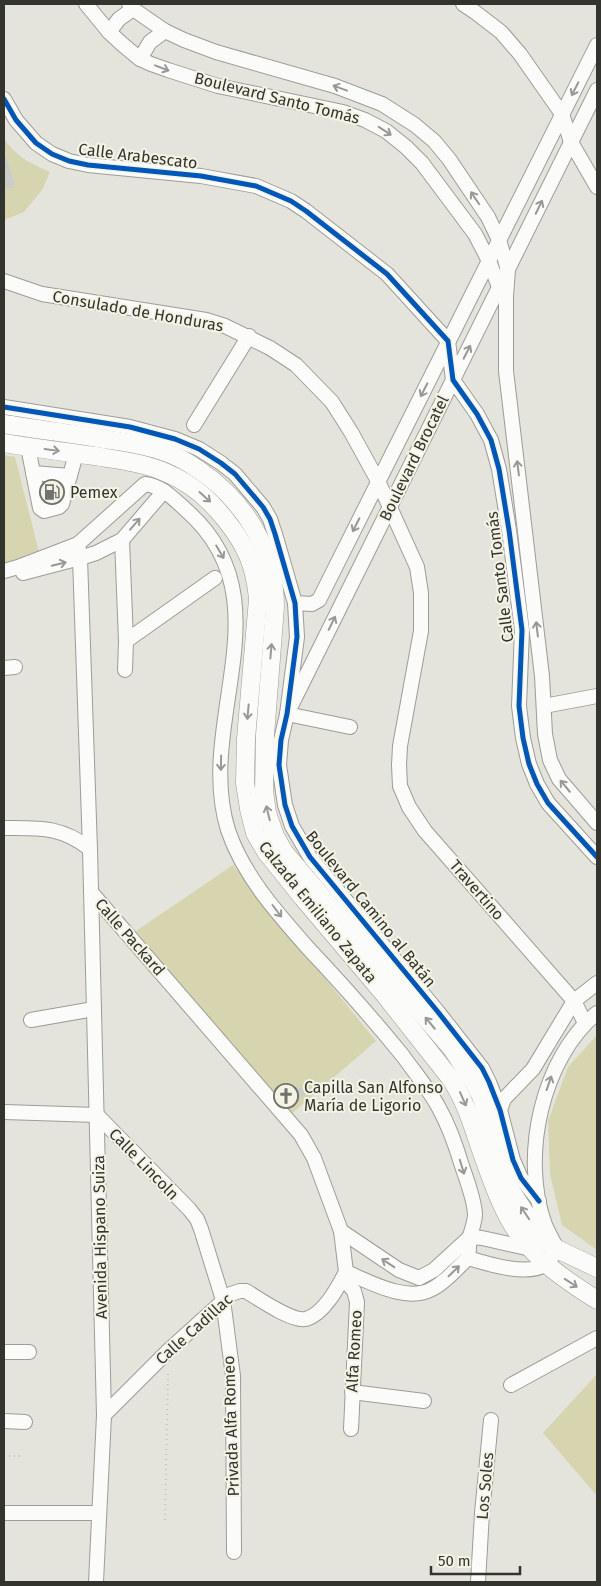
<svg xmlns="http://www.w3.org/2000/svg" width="601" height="1586" viewBox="0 0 601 1586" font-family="'Fira Sans',sans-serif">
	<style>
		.green { fill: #d7d5af }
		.building { fill: #cdcdc7 }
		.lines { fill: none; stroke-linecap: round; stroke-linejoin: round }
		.minor-casing { stroke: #9d9c97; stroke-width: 16 }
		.major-casing { stroke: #9d9c97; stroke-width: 19 }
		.path { stroke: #c4c4c0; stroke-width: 2; stroke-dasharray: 1 4; stroke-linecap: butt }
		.minor { stroke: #fbfbfa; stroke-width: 14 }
		.major { stroke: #fbfbfa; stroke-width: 18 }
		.cycleway-casing { stroke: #f4f4e6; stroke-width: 8 }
		.cycleway { stroke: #0057b8; stroke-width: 5 }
		.oneway { stroke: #989894 }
		.labels { text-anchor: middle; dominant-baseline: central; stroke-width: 4; stroke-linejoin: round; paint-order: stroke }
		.street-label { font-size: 16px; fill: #34342f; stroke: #f4f4e6 }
		.poi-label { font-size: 16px; fill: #34342f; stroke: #f4f4e6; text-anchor: start }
	</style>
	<rect width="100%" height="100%" fill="#e4e4dc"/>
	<g class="green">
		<path d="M4,139C17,157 30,163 50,172L42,190L24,212L4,220L5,189L12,188L14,184L6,157H4Z"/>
		<polygon points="4,455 15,457 39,552 4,563"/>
		<polygon points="233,865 376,1041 289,1116 136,931"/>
		<polygon points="597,1035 597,1250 562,1225 550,1174 548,1121 568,1067"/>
		<polygon points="597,1374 597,1496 543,1433"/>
	</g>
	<g class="building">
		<polygon points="4,157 6,157 15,184 12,188 4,189"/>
		<polygon points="47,479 59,480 56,506 44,504"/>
		<polygon points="277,1085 303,1088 307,1094 297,1099 296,1101 276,1100"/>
	</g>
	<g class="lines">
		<defs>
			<g id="minor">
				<polyline points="86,4 109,32 122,44 140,59 151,64 168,70 218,86 343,112 365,120 386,131 406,147 422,163 475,234 489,261 499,287 502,292"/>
				<polyline points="129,4 133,9 165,31 184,40 216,52 335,86 382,104 415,125 434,141 449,159 488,217 499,240 508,270 506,296 506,371 542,676 545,734 550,760 559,779 597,823"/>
				<polyline points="463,4 475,12 501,32 520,54 562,114 571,142 597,187"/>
				<polyline points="109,32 119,19 133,9"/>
				<polyline points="140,59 150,42 165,31"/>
				<polyline points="4,99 16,120 36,143 52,154 69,161 88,165 201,176 256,186 291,201 306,211 387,274 448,341 453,380 477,414 491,440 499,469 509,530 522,630 519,706 523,738 529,764 537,784 548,803 597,857"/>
				<polyline points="4,281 42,294 206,320 225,326 270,348 296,365 332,402 351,432 378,481 417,567 421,593 421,631 400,746 399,765 400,786 409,807 425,831 574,1001 585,1023"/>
				<polyline points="4,407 130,427 175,439 199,449 221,463 235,474 263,507 270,519 275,534 295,603 297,637 287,714 281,740 279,765 285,805 292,826 310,857 438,1012 482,1068 489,1082 500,1110 513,1160 521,1178 539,1201"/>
				<polyline points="194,425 249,336"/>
				<polyline points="28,447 40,508 44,511 59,507 62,504 76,454"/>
				<polyline points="33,473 70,476"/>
				<polyline points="122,540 126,641 125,670"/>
				<polyline points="78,544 80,558 90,849 104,1415 96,1582"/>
				<path d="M4,571L18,567L78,544L145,484C162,486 174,499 186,510C289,600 194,721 228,830C243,875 277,913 308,948C341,983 373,1019 403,1056C415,1073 429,1089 439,1108C449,1126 456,1146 462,1166C467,1181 474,1198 475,1214C475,1221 472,1229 470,1236C469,1243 469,1251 468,1258"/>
				<polyline points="23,573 80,558 96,553 122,540 164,491"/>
				<polyline points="295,603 312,604 319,600 597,45"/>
				<polyline points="126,641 215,578"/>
				<polyline points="4,668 15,667"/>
				<polyline points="544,706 597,696"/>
				<polyline points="350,727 287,714 597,90"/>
				<path d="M4,828C39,828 61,826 90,849"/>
				<polyline points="91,892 301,1135 314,1158 341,1231 346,1272"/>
				<polyline points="31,1020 94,1009"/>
				<polyline points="500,1110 504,1099 533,1069 574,1001 597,983"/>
				<polyline points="4,1112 97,1115 189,1209 197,1219 201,1229 223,1300 233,1376 234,1552"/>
				<polyline points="341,1231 399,1270 419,1278 434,1270 470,1237"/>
				<polyline points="470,1237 482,1238 531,1249 533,1245"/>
				<path d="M468,1258C488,1264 526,1276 545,1265C550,1262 554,1254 557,1249C553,1240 547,1231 544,1222C521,1155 542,1058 597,1013"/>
				<path d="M346,1272C370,1282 407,1303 432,1289C446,1282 457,1268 468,1258"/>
				<polyline points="343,1278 354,1291 357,1302 351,1429"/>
				<polyline points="4,1352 29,1352"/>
				<polyline points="511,1385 597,1338"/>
				<polyline points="352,1392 424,1401"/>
				<path d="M104,1415L169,1350L231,1294L240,1291H246C259,1299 292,1322 306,1319C324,1314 338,1287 346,1272"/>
				<polyline points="4,1421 25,1422"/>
				<polyline points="4,1513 99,1513"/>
				<polyline points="478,1582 482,1513 491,1420"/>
			</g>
			<g id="major">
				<path d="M4,424C35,429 67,433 98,438C121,442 144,444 165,452C177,456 189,463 199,470C246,502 275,551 275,607L265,735L264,791L267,813L275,836L284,852L453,1050L473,1081L481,1096L510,1189L529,1219L540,1235L557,1249L597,1268"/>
				<path d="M4,443C34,448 64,452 95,456C119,460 147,463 169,474C192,484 210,500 225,519C246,545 255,566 258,599L246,739L245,783L249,809L255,833L266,852L303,898L384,994L451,1079C466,1102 473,1127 482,1153C490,1175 497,1197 508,1217C528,1255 562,1278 597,1300"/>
			</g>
		</defs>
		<use href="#minor" class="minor-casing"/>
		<use href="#major" class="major-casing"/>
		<g class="path">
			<polyline points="4,1456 22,1456"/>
			<polyline points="165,1520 168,1370"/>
		</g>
		<use href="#minor" class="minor"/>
		<use href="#major" class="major"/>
		<defs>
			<g id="cycleway">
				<polyline points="4,99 16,120 36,143 52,154 69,161 88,165 201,176 256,186 291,201 306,211 387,274 448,341 453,380 477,414 491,440 499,469 509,530 522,630 519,706 523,738 529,764 537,784 548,803 597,857"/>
				<polyline points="4,407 130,427 175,439 199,449 221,463 235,474 263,507 270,519 275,534 295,603 297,637 287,714 281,740 279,765 285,805 292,826 310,857 438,1012 482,1068 489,1082 500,1110 513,1160 521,1178 539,1201"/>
			</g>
		</defs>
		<use href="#cycleway" class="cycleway-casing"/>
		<use href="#cycleway" class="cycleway"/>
	</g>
	<defs><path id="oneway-shaft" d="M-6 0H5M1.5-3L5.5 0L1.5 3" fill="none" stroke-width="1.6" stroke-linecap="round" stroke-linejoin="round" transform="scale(1.25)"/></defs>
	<g class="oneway">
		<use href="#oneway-shaft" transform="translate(162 68) rotate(21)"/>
		<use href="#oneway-shaft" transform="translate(340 88) rotate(-160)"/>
		<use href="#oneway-shaft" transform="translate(575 89) rotate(117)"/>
		<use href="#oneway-shaft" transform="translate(385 131) rotate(33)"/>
		<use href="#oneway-shaft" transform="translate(475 198) rotate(-124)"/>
		<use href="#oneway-shaft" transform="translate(539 207) rotate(-64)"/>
		<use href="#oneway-shaft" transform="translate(467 352) rotate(-63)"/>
		<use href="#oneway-shaft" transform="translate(424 390) rotate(117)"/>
		<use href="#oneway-shaft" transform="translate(52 450) rotate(8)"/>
		<use href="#oneway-shaft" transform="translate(518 468) rotate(-97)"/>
		<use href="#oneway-shaft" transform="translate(205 497) rotate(42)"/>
		<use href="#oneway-shaft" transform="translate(135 524) rotate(-49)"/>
		<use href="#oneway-shaft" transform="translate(356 525) rotate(117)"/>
		<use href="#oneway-shaft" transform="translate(220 552) rotate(59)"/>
		<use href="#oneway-shaft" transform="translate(59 564) rotate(-14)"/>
		<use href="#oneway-shaft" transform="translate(332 623) rotate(-64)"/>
		<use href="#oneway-shaft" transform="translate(537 629) rotate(-97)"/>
		<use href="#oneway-shaft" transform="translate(271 651) rotate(-85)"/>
		<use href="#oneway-shaft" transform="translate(248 712) rotate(95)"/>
		<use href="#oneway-shaft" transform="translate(221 763) rotate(91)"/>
		<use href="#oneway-shaft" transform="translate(565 786) rotate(-130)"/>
		<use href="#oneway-shaft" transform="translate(268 813) rotate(-104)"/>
		<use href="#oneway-shaft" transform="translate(277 911) rotate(53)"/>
		<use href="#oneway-shaft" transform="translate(430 1023) rotate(-130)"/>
		<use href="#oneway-shaft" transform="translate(549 1083) rotate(-71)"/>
		<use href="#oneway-shaft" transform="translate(463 1099) rotate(66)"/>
		<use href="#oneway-shaft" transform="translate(462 1167) rotate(73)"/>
		<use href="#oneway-shaft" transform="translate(525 1213) rotate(-124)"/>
		<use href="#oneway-shaft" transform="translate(388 1263) rotate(-147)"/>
		<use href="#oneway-shaft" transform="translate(454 1271) rotate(-44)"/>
		<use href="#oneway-shaft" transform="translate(571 1283) rotate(33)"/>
	</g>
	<defs>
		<symbol id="fuel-ring" viewBox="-11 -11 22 22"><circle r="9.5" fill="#f4f4e6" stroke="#72726c" stroke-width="1.5"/><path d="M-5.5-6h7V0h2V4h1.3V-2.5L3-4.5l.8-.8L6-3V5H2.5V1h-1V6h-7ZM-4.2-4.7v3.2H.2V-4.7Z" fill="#72726c"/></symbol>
		<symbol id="church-ring" viewBox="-11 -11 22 22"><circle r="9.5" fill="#f4f4e6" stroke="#72726c" stroke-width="1.5"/><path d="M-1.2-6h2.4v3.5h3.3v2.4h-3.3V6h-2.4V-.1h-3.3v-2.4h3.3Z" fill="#72726c"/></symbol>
	</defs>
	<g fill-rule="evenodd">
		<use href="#fuel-ring" x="38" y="478" width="28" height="28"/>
		<use href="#church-ring" x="272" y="1082" width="28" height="28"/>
	</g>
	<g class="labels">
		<g class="street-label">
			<text transform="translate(277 98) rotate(14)">Boulevard Santo Tomás</text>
			<text transform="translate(138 156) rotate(7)">Calle Arabescato</text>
			<text transform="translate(138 311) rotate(10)">Consulado de Honduras</text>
			<text transform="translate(414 458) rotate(-64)">Boulevard Brocatel</text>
			<text transform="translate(500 577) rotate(-97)">Calle Santo Tomás</text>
			<text transform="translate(477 890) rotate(49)">Travertino</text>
			<text transform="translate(371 909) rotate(51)">Boulevard Camino al Batán</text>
			<text transform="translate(318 912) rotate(51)">Calzada Emiliano Zapata</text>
			<text transform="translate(130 937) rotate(49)">Calle Packard</text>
			<text transform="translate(144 1164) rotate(46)">Calle Lincoln</text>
			<text transform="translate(100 1237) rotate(-91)">Avenida Hispano Suiza</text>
			<text transform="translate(194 1329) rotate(-42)">Calle Cadillac</text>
			<text transform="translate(354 1351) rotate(-87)">Alfa Romeo</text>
			<text transform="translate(231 1426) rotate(-92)">Privada Alfa Romeo</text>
			<text transform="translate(485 1486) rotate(-85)">Los Soles</text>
		</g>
		<g class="poi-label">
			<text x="70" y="492">Pemex</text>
			<text x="304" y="1087">Capilla San Alfonso<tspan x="304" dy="18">María de Ligorio</tspan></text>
		</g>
	</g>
	<rect width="601" height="1586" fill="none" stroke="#34342f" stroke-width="10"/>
	<path d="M431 1566v8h89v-8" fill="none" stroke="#34342f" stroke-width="2.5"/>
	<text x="438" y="1566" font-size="15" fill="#34342f" stroke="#f4f4e6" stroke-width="4" paint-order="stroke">50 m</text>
</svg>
